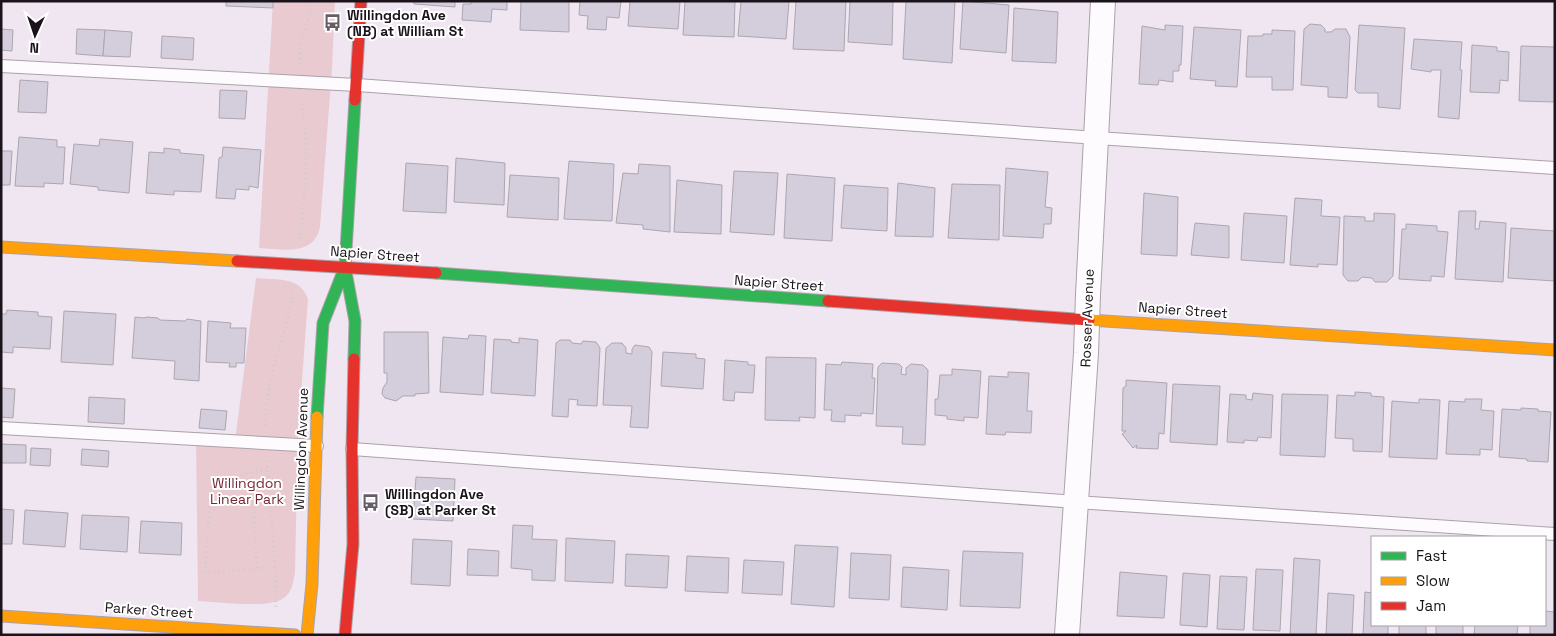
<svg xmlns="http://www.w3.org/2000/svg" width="1556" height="636" viewBox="0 0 1556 636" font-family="'Space Grotesk',sans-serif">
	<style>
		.green { fill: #eacad1 }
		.building { fill: #d4cddc; stroke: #aca6af }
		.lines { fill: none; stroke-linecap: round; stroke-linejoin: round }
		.lane-casing { stroke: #aaa2aa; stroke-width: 14 }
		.street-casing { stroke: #aaa2aa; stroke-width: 26 }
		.fast-casing { stroke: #aaa2aa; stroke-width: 13 }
		.slow-casing { stroke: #aaa2aa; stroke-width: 13 }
		.jam-casing { stroke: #aaa2aa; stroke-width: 13 }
		.path { stroke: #cecbcf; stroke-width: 3; stroke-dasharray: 1 4; stroke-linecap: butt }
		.lane { stroke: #fdfbfd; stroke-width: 12 }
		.street { stroke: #fdfbfd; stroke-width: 24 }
		.fast { stroke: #30b455; stroke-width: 11 }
		.slow { stroke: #ff9f0a; stroke-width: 11 }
		.jam { stroke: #e5322d; stroke-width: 11 }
		.labels { text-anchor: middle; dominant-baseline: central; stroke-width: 4; stroke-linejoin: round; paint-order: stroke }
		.poi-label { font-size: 14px; font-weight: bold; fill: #1a131a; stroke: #fff; text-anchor: start }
		.street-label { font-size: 14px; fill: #1a131a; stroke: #fff }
		.park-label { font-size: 14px; fill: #762734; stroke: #fff }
	</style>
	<rect width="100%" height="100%" fill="#f0e6f1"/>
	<g class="green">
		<path d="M273,1H335L332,69L320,227C314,257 281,249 259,248Z"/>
		<path d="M256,278C277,280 300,276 308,299L298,436L295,573C293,583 292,592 284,598C270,609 217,602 198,601L196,439L235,441Z"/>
	</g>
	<g class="building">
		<polygon points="226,1 273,1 273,8 226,6"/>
		<polygon points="414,1 455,1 455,7 414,4"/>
		<polygon points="471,1 507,1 507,10 492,9 491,22 462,20 463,4 471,4"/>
		<polygon points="521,1 569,1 569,32 520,30"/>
		<polygon points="580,1 621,1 619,18 607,17 606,30 587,29 588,16 579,15"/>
		<polygon points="630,1 680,1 678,29 628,26"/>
		<polygon points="685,1 735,1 734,37 683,35"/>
		<polygon points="741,1 789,1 786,39 738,36"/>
		<polygon points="796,1 846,1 844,51 793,49"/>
		<polygon points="850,1 893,1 892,45 848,42"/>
		<polygon points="906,1 955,1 952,63 903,59"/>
		<polygon points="963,1 1009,5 1006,53 960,49"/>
		<polygon points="1014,8 1058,12 1056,63 1012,61"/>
		<polygon points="1310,24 1321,25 1325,29 1325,32 1331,32 1335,29 1346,29 1350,37 1347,98 1328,97 1328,87 1301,85 1304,29"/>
		<polygon points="1165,25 1183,26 1181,65 1179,65 1179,71 1173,71 1173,82 1159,80 1158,85 1139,84 1142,26 1165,30"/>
		<polygon points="1359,25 1405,28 1400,109 1378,107 1378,93 1358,93 1355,90"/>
		<polygon points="1194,27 1241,30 1237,87 1215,86 1216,81 1190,79"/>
		<polygon points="1,29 13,30 12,51 1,50"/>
		<polygon points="77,29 105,30 103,56 76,54"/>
		<polygon points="105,30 132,32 130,57 103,56"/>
		<polygon points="1272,30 1295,31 1293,90 1272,90 1272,77 1246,77 1248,36 1263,36 1263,34 1272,34"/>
		<polygon points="162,36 194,38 193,60 161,58"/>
		<polygon points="1414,39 1462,42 1460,70 1462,70 1459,119 1438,117 1441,70 1431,70 1431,72 1411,69"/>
		<polygon points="1472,45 1497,47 1497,51 1509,52 1508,81 1500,80 1499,93 1470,92"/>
		<polygon points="1521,46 1555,47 1555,102 1519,101"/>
		<polygon points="20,80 48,82 46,113 18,112"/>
		<polygon points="220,90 247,91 245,119 219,118"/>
		<polygon points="19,137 57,140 57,147 65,147 63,184 44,183 44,187 15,186"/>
		<polygon points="100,139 133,142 129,193 98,190 98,187 70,184 74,144 99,146"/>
		<polygon points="223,147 261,150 258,188 249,186 249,190 236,189 235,199 216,198 219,158 222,157"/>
		<polygon points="164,148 180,150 180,153 204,155 201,192 174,191 174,195 146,193 149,152 164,153"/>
		<polygon points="1,151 12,151 10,185 1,185"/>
		<polygon points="456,158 505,163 504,205 454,202"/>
		<polygon points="569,161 614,164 612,221 564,219"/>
		<polygon points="406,163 448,166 446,213 403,211"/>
		<polygon points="639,164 670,166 670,232 643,229 643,225 616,223 623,173 638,174"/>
		<polygon points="1006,168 1048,172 1045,207 1052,208 1051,224 1044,224 1043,238 1003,236"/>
		<polygon points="734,171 778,173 774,235 730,232"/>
		<polygon points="787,174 835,178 832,241 784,238"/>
		<polygon points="510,175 559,178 558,220 507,217"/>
		<polygon points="677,180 722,185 721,234 674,232"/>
		<polygon points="898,183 935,188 933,237 895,236"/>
		<polygon points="952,184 1000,185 999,240 948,238"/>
		<polygon points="844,185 888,188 887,231 841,228"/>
		<polygon points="1144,193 1178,197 1177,256 1141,254"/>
		<polygon points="1295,198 1322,200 1321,216 1340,217 1337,265 1318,264 1318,267 1290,265"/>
		<polygon points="1459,211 1476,211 1475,229 1479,229 1480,221 1506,223 1503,282 1455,279"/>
		<polygon points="1244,213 1287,216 1284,263 1241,260"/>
		<polygon points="1374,213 1395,214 1393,276 1387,282 1375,282 1372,278 1362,277 1358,281 1348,281 1343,275 1344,216 1365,217 1365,221 1374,221"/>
		<polygon points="1195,223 1229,226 1229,258 1191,255"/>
		<polygon points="1406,224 1437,226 1437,231 1448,232 1444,277 1431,276 1431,281 1399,279 1402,229 1406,229"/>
		<polygon points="1511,228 1555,231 1555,281 1508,278"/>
		<polygon points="7,310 38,312 38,316 52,317 50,349 13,347 13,353 1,352 1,314 6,314"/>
		<polygon points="64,311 116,314 113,365 61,362"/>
		<polygon points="135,317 144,318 147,317 158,318 160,320 185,321 187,319 201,321 199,381 174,379 175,361 132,358"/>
		<polygon points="208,321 231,323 230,328 246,328 244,363 236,363 236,367 229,367 230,363 206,362"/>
		<polygon points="384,332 428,332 429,393 415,394 415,396 403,396 396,401 385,398 382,394 383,388 387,382 387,373 384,373"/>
		<polygon points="469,335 486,336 483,395 440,392 443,337 468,339"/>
		<polygon points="519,338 538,340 535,396 491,393 494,339 511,340 511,342 519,343"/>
		<polygon points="560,340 570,340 572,343 581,344 583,341 596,342 600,348 597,406 577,405 578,400 569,399 568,417 552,416 556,343"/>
		<polygon points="612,343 622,343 626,348 626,353 632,354 632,349 635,345 649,347 652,352 648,428 630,427 632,406 603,405 606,348"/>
		<polygon points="663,352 696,354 696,358 705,359 703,389 661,386"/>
		<polygon points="766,357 816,358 815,418 799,417 800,421 765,420"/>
		<polygon points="725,360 748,362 748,365 755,365 753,393 735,392 734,401 723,400"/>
		<polygon points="842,362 873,364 872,378 875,378 873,414 861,413 861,416 845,415 845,422 831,421 832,410 824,410 826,364 841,365"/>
		<polygon points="882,363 899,364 902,367 901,374 906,375 906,368 911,364 923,365 928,370 925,445 902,444 903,427 876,426 878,367"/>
		<polygon points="952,369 981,371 978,418 964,417 964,421 947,419 947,416 935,415 935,399 938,399 940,375 952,375"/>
		<polygon points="1008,372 1029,373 1027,411 1032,411 1031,433 1006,432 1005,435 986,434 989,376 1008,377"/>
		<polygon points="1126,380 1167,383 1164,434 1159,433 1158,449 1136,448 1137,445 1133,448 1122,434 1126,431 1122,431 1123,388 1126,386"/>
		<polygon points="1173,384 1220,386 1217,445 1170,442"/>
		<polygon points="1,388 15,389 13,418 1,417"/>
		<polygon points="1355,392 1371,393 1371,396 1384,397 1382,452 1353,451 1353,439 1335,438 1337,395 1355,396"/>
		<polygon points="1253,393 1273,395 1271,438 1258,437 1257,441 1244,440 1244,443 1227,442 1230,394 1246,395 1246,399 1252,400"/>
		<polygon points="1282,394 1328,395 1325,457 1280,455"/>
		<polygon points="89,397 125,399 124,424 88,422"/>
		<polygon points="1419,399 1440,400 1437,459 1389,457 1392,401 1419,403"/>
		<polygon points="1465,399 1482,399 1481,410 1494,411 1492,450 1480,449 1480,455 1446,454 1449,401 1465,402"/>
		<polygon points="1521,408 1538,409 1538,411 1551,412 1548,462 1527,461 1527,459 1499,457 1502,409 1521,410"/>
		<polygon points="201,409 227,411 225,430 199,428"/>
		<polygon points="1,444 26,445 26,463 1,463"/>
		<polygon points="31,448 51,449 50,466 30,465"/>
		<polygon points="82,449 109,451 108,467 81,465"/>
		<polygon points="416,477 455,479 453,521 413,519"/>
		<polygon points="1,509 14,510 12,544 1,544"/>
		<polygon points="25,510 68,513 65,547 23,544"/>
		<polygon points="82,515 129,517 127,552 80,549"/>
		<polygon points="141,521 182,523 181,555 139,553"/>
		<polygon points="513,525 533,526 532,539 557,540 555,581 532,580 532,570 511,568"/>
		<polygon points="566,538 615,541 613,583 565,581"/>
		<polygon points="413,539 452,541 450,586 411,584"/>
		<polygon points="795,545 838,547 834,607 791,604"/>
		<polygon points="468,549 499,551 498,576 467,575"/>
		<polygon points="963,551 1023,553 1020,608 960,606"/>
		<polygon points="851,553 891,555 889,600 849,598"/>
		<polygon points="626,554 669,556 667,588 625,586"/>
		<polygon points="687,556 729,558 728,593 685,591"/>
		<polygon points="1294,558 1320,560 1316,635 1290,635"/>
		<polygon points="744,560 784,562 782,595 742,593"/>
		<polygon points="903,567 949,570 947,610 901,607"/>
		<polygon points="1256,569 1283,570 1280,631 1253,630"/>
		<polygon points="1120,572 1167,576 1164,618 1117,616"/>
		<polygon points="1183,573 1210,575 1207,627 1180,625"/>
		<polygon points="1220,576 1247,577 1244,630 1217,629"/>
		<polygon points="1365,592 1372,593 1372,625 1388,625 1388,635 1363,635"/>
		<polygon points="1328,593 1354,595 1352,635 1326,635"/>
		<polygon points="1545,611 1555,612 1555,635 1530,635 1530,625 1545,625"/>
		<rect x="1399" y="625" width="27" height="10"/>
		<rect x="1436" y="625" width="27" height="10"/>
		<polygon points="1475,625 1518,625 1517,635 1474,635"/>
	</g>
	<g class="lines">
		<defs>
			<g id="lane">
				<polyline points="1,66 357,85 1097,138 1555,168"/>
				<polyline points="1,428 317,446"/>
				<polyline points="352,449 1076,502 1555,534"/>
			</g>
			<polyline id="street" points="1067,635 1086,353 1088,295 1103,1"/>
			<g id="fast">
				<polyline points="436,273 828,301"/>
				<polyline points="354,359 355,321 345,267 355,100"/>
				<polyline points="317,417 323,323 345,267"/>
			</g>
			<g id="slow">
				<polyline points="1,247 237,261"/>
				<polyline points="1089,320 1555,350"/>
				<polyline points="1,616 295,635"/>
				<polyline points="307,635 312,584 317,417"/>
			</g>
			<g id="jam">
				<polyline points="355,100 361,1"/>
				<polyline points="237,261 436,273"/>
				<polyline points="828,301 1089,320"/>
				<polyline points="345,635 353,544 352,449 354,359"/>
			</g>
		</defs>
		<use href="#lane" class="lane-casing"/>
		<use href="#street" class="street-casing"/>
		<use href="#fast" class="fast-casing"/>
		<use href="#slow" class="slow-casing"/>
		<use href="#jam" class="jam-casing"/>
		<g class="path">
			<polyline points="300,64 300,45 313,1"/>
			<polyline points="300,239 305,187 306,142 301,100"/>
			<path d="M265,425C265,378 287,335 293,289"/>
			<polyline points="267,461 275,563 276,609"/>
			<polyline points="251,472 268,469"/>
			<polyline points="257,568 251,472 211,485 205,573 275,567"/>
		</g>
		<use href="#lane" class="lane"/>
		<use href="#street" class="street"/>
		<use href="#fast" class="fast"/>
		<use href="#slow" class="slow"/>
		<use href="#jam" class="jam"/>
	</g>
	<defs>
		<symbol id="bus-bare" viewBox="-9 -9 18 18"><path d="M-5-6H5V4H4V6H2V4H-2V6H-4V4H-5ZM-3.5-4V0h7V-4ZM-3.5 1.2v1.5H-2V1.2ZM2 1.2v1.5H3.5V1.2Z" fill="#655d65" stroke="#fff" stroke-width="2.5" paint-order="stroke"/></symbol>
	</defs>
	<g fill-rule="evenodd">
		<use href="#bus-bare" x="320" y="10" width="25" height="25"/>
		<use href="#bus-bare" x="358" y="490" width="25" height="25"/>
	</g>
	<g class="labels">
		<g class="poi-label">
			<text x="347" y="15">Willingdon Ave<tspan x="347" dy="16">(NB) at William St</tspan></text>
			<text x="385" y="494">Willingdon Ave<tspan x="385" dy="16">(SB) at Parker St</tspan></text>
		</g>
		<g class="street-label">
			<text transform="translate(375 254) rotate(4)">Napier Street</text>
			<text transform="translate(779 283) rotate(4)">Napier Street</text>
			<text transform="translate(1183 310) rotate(4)">Napier Street</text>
			<text transform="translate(1087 318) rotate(-88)">Rosser Avenue</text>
			<text transform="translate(301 449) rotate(-88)">Willingdon Avenue</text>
			<text transform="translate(149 610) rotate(4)">Parker Street</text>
		</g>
		<g class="park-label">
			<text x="247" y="483">Willingdon<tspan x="247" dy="16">Linear Park</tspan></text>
		</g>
	</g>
	<rect width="1556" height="636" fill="none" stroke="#1a131a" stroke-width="5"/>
	<rect x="1371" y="536" width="175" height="90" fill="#ffffff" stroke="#a3a1a3"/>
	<rect x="1381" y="552" width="25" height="8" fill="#30b455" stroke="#a3a1a3"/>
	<text x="1416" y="561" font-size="15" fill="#1a131a">Fast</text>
	<rect x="1381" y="577" width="25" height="8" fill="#ff9f0a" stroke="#a3a1a3"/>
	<text x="1416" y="586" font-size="15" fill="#1a131a">Slow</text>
	<rect x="1381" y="602" width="25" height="8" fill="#e5322d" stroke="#a3a1a3"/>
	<text x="1416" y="611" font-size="15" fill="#1a131a">Jam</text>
	<g transform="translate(35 35) rotate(183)" stroke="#ffffff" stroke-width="4" paint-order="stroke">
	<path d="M0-4L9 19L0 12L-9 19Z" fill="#1a131a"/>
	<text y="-8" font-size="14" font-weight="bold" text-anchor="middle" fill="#1a131a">N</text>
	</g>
</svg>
